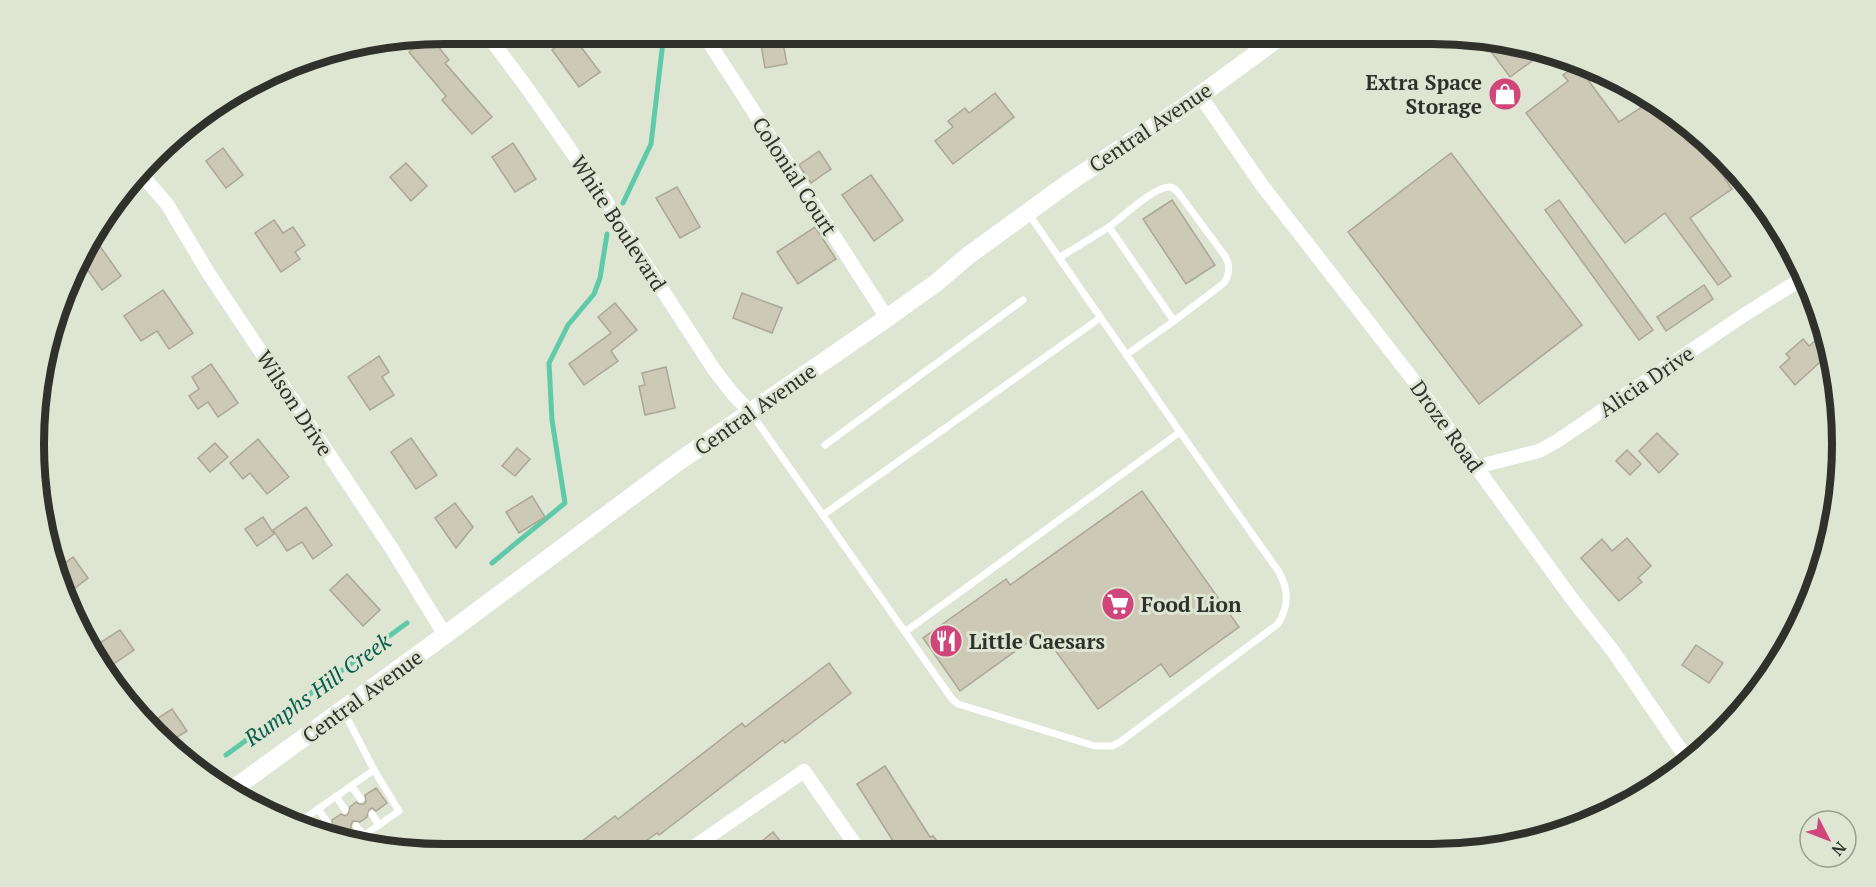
<svg xmlns="http://www.w3.org/2000/svg" width="1876" height="887" viewBox="0 0 1876 887" font-family="'PT Serif',serif">
	<style>
		.lines { fill: none; stroke-linecap: round; stroke-linejoin: round }
		.stream { stroke: #5fcaa8; stroke-width: 5 }
		.building { fill: #cdc9b7; stroke: #aba796; stroke-width: 1.5 }
		.service { stroke: #fff; stroke-width: 7 }
		.minor { stroke: #fff; stroke-width: 14 }
		.tertiary { stroke: #fff; stroke-width: 18 }
		.labels { text-anchor: middle; dominant-baseline: central; stroke-width: 6; stroke-linejoin: round; paint-order: stroke }
		.poi-label { font-size: 21px; font-weight: bold; fill: #2f312a; stroke: #dfe5d3; text-anchor: start }
		.street-label { font-size: 21px; fill: #2f312a; stroke: #dfe5d3 }
		.water-label { font-size: 22px; font-style: italic; fill: #04604a; stroke: #dfe5d3 }
		.rim { fill: none; stroke: #2f312a; stroke-width: 8 }
	</style>
	<rect width="100%" height="100%" fill="#dfe5d3"/>
	<g class="lines">
		<g class="stream">
			<polyline points="623,203 651,144 664,33"/>
			<polyline points="492,563 565,503 552,420 549,363 568,325 594,294 600,278 607,234"/>
			<polyline points="226,755 407,623"/>
		</g>
	</g>
	<g class="building">
		<polygon points="759,33 781,33 787,64 765,68"/>
		<polygon points="429,35 449,60 445,63 492,117 472,134 442,100 446,96 409,52"/>
		<polygon points="572,35 600,72 579,87 552,50"/>
		<polygon points="1481,38 1513,41 1546,51 1510,77"/>
		<polygon points="1577,65 1619,122 1654,99 1661,102 1688,124 1732,189 1690,218 1731,276 1718,285 1665,213 1625,243 1526,113 1568,81 1563,75"/>
		<polygon points="995,93 1014,117 953,164 935,141 953,127 948,121 965,108 969,113"/>
		<polygon points="513,143 536,179 515,192 492,157"/>
		<polygon points="223,148 243,175 226,188 206,161"/>
		<polygon points="819,151 831,169 811,183 799,165"/>
		<polygon points="1451,153 1582,325 1479,404 1348,232"/>
		<polygon points="406,163 427,186 411,201 390,177"/>
		<polygon points="871,175 903,220 874,241 842,195"/>
		<polygon points="677,187 700,227 680,238 656,198"/>
		<polygon points="1172,200 1215,265 1186,284 1143,219"/>
		<polygon points="1559,200 1653,330 1639,340 1545,210"/>
		<polygon points="274,220 283,233 293,227 305,245 295,252 300,259 281,272 255,233"/>
		<polygon points="815,227 836,259 798,284 777,252"/>
		<polygon points="92,235 121,276 102,290 79,258"/>
		<polygon points="1704,285 1713,299 1666,331 1657,317"/>
		<polygon points="163,290 193,333 169,349 157,331 141,341 124,316"/>
		<polygon points="742,293 782,308 772,333 733,318"/>
		<polygon points="615,303 637,330 611,351 618,361 584,385 569,364 611,333 598,317"/>
		<polygon points="1803,339 1809,346 1816,340 1828,355 1795,385 1780,367 1790,358 1786,354"/>
		<polygon points="379,356 389,372 382,377 394,395 370,410 348,377"/>
		<polygon points="211,364 238,403 218,417 208,402 198,409 189,396 199,389 192,377"/>
		<polygon points="666,367 675,408 645,415 639,386 645,385 642,373"/>
		<polygon points="1657,433 1678,454 1659,473 1639,451"/>
		<polygon points="411,438 437,475 416,489 391,452"/>
		<polygon points="258,439 289,477 267,494 250,473 243,479 230,463"/>
		<polygon points="215,443 228,457 210,472 198,458"/>
		<polygon points="517,448 530,459 515,476 502,466"/>
		<polygon points="1627,450 1641,464 1630,475 1616,461"/>
		<polygon points="1142,491 1239,627 1170,677 1161,664 1098,709 1042,632 960,691 923,638 1006,579 1010,585"/>
		<polygon points="532,496 545,517 519,533 506,512"/>
		<polygon points="455,503 473,527 456,548 435,518"/>
		<polygon points="306,507 332,545 313,559 302,542 287,551 273,530"/>
		<polygon points="263,517 274,534 257,546 245,529"/>
		<polygon points="1627,538 1651,566 1638,578 1642,582 1619,601 1581,558 1602,539 1612,551"/>
		<polygon points="73,557 88,578 66,595 58,568"/>
		<polygon points="347,574 380,610 363,626 330,590"/>
		<polygon points="120,630 134,650 112,665 98,644"/>
		<polygon points="1696,645 1723,663 1709,683 1682,665"/>
		<polygon points="829,663 851,693 785,743 783,740 659,835 657,833 629,853 565,854 615,816 618,819 742,723 745,727"/>
		<polygon points="172,709 187,731 166,744 152,722"/>
		<polygon points="885,766 930,837 933,836 945,852 900,852 857,784"/>
		<polygon points="376,788 387,803 376,811 372,808 369,810 367,817 360,822 353,821 351,825 351,829 344,835 338,832 334,837 316,832 323,826 328,829 332,827 332,820 341,814 345,816 348,814 350,807 356,802 359,804 364,804 366,801 365,795"/>
		<polygon points="773,832 790,853 747,853"/>
	</g>
	<g class="lines">
		<g class="service">
			<path d="M1109,227C1122,217 1154,187 1169,187C1174,187 1177,191 1180,195L1225,256C1230,266 1230,273 1224,283L1174,321"/>
			<polyline points="1059,258 1109,227 1174,321 1126,355"/>
			<polyline points="751,413 905,632 1180,432 1028,213"/>
			<polyline points="825,445 1023,300"/>
			<polyline points="823,515 1100,318"/>
			<path d="M905,632L952,699L958,704L1095,746H1112L1120,742L1278,624C1289,605 1289,591 1279,572L1180,432"/>
			<polyline points="351,786 361,799"/>
			<polyline points="336,796 345,810"/>
			<polyline points="318,809 328,823"/>
			<polyline points="372,814 379,825"/>
			<polyline points="303,820 310,830"/>
			<polyline points="295,825 374,770 343,710"/>
			<polyline points="356,826 364,835"/>
			<polyline points="339,838 340,839"/>
			<polyline points="353,843 399,811 374,770"/>
		</g>
		<g class="minor">
			<polyline points="486,33 525,85 606,201 622,228 715,371 733,394 751,413"/>
			<polyline points="703,33 887,318"/>
			<polyline points="1199,94 1261,184 1411,377 1572,599 1613,651 1689,762"/>
			<polyline points="141,174 167,204 209,274 392,549 445,635"/>
			<polyline points="1476,467 1539,451 1557,441 1744,315 1806,276"/>
			<polyline points="685,853 804,771 861,853"/>
		</g>
		<polyline class="tertiary" points="229,792 445,635 678,462 887,318 936,283 969,255 1071,181 1184,107 1285,33"/>
	</g>
	<defs>
		<symbol id="shop-disc" viewBox="-11 -11 22 22"><circle r="9.5" fill="#d0457a" stroke="#dfe5d3"/><path d="M-5-2.5h2.3a2.7 3.5 0 0 1 5.4 0H5L5.5 6h-11ZM-1.5-2.5h3a1.5 2.3 0 0 0-3 0Z" fill="#fff"/></symbol>
		<symbol id="supermarket-disc" viewBox="-11 -11 22 22"><circle r="9.5" fill="#d0457a" stroke="#dfe5d3"/><path d="M-6-5.5h2.5l.6 2H6L4.5 2H-2.5L-4.4-4H-6ZM-1.5 3.2a1.3 1.3 0 1 0 .1 0ZM3 3.2a1.3 1.3 0 1 0 .1 0Z" fill="#fff"/></symbol>
		<symbol id="restaurant-disc" viewBox="-11 -11 22 22"><circle r="9.5" fill="#d0457a" stroke="#dfe5d3"/><path d="M-5-6h1v4h1v-4h1v4h1v-4h1v5L-1.5 .5V6h-2V.5L-5-1ZM5-6V6H3V1.5H1.5Q1.5-4 5-6Z" fill="#fff"/></symbol>
	</defs>
	<g fill-rule="evenodd">
		<use href="#shop-disc" x="1486" y="75" width="38" height="38"/>
		<use href="#supermarket-disc" x="1099" y="585" width="38" height="38"/>
		<use href="#restaurant-disc" x="927" y="622" width="38" height="38"/>
	</g>
	<g class="labels">
		<g class="poi-label">
			<text x="1482" y="82" text-anchor="end">Extra Space<tspan x="1482" dy="24">Storage</tspan></text>
			<text x="1141" y="604">Food Lion</text>
			<text x="969" y="641">Little Caesars</text>
		</g>
		<g class="street-label">
			<text transform="translate(1150 127) rotate(-34)">Central Avenue</text>
			<text transform="translate(795 176) rotate(57)">Colonial Court</text>
			<text transform="translate(619 223) rotate(57)">White Boulevard</text>
			<text transform="translate(1646 381) rotate(-34)">Alicia Drive</text>
			<text transform="translate(295 403) rotate(57)">Wilson Drive</text>
			<text transform="translate(755 409) rotate(-35)">Central Avenue</text>
			<text transform="translate(1447 426) rotate(54)">Droze Road</text>
			<text transform="translate(362 696) rotate(-36)">Central Avenue</text>
		</g>
		<g class="water-label">
			<text transform="translate(317 689) rotate(-36)">Rumphs Hill Creek</text>
		</g>
	</g>
	<path d="M0 0H1876V887H0ZM444 44H1432A400 400 0 0 1 1832 444V444A400 400 0 0 1 1432 844H444A400 400 0 0 1 44 444V444A400 400 0 0 1 444 44Z" fill="#dfe5d3" fill-rule="evenodd"/>
	<path class="rim" d="M444 44H1432A400 400 0 0 1 1832 444V444A400 400 0 0 1 1432 844H444A400 400 0 0 1 44 444V444A400 400 0 0 1 444 44Z"/>
	<g transform="translate(1828 839) rotate(132)"><circle r="28" fill="#dfe5d3" stroke="#999d8f" stroke-width="1.5"/>
	<path d="M0-4.5L10 22L0 15L-10 22Z" fill="#d0457a"/>
	<text y="-9" font-size="16" font-weight="bold" text-anchor="middle" fill="#2f312a">N</text>
	</g>
</svg>
